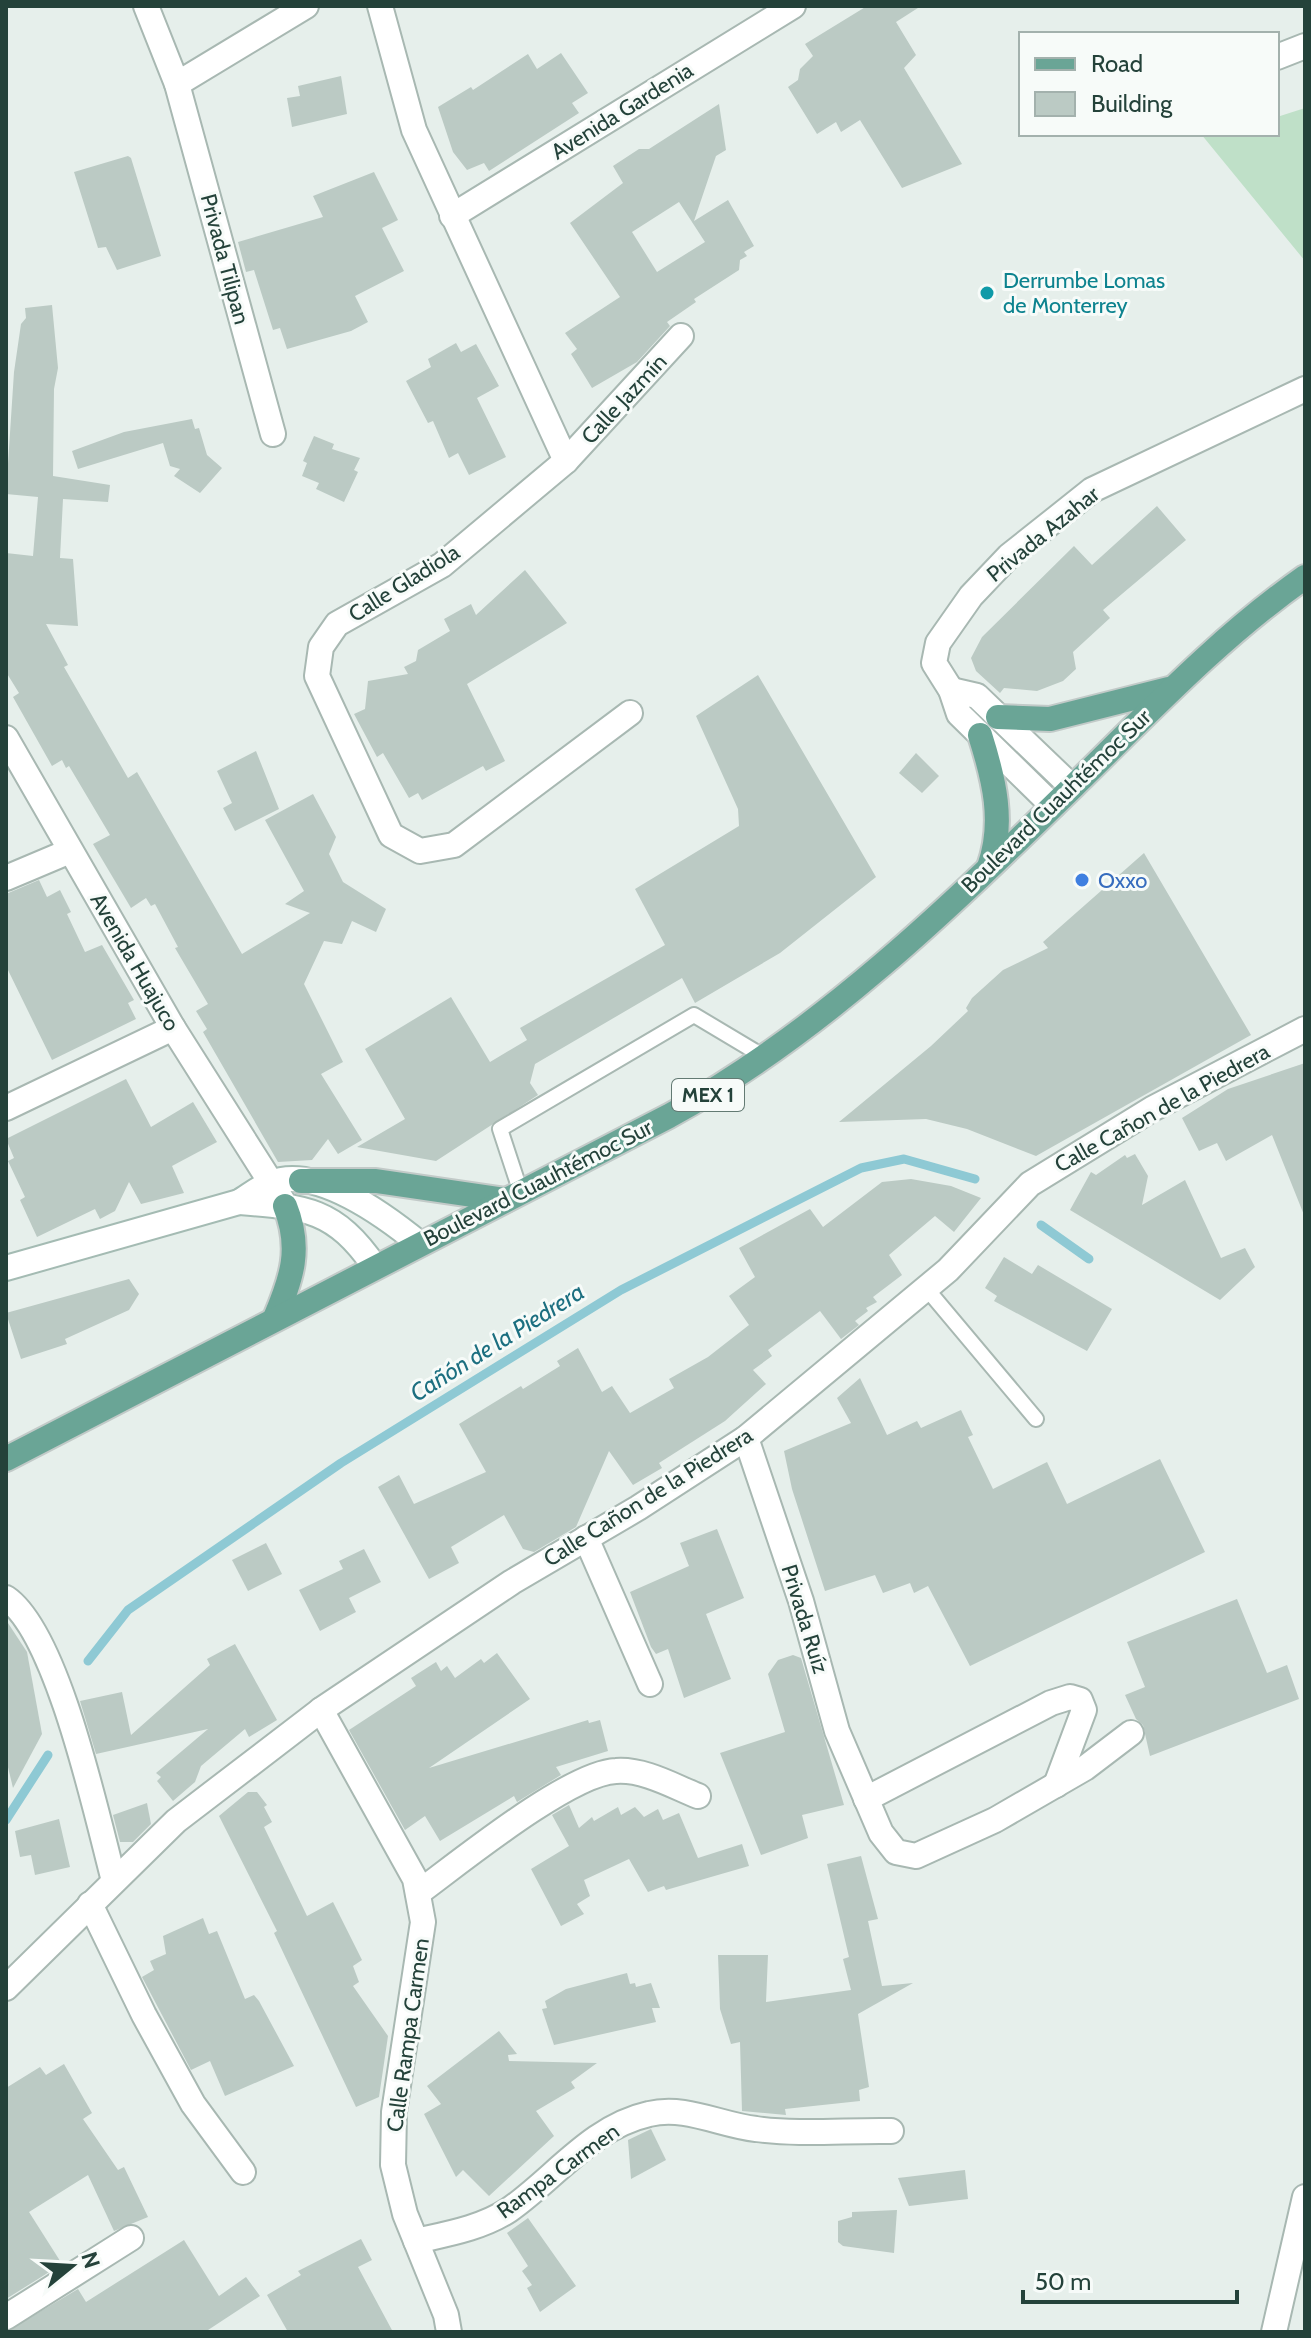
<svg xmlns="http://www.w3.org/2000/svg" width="1311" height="2338" viewBox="0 0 1311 2338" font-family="Cabin,sans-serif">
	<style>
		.green { fill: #bfe0c8 }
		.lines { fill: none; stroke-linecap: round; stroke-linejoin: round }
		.stream { stroke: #8ec9d4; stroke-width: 9 }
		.building { fill: #bbcac4; fill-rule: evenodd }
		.service-casing { stroke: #a8b8b2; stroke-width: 18 }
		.minor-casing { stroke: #a8b8b2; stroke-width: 28 }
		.secondary-casing { stroke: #a4bbb3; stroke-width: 28 }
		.primary-casing { stroke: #c2cac8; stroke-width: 28 }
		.service { stroke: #fff; stroke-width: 14 }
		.minor { stroke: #fff; stroke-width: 24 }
		.secondary { stroke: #fff; stroke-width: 24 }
		.primary { stroke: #6aa596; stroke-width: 24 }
		.culture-dot { fill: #0f9aa8; stroke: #f7fbf9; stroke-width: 3 }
		.shop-dot { fill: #3f7fe0; stroke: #f7fbf9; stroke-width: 3 }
		.labels { text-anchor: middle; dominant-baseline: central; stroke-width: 6; stroke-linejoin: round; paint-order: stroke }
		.shield { fill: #f7fbf9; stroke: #637a73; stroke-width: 2 }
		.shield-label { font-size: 20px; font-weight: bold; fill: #24423a }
		.street-label { font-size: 22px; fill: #24423a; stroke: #f7fbf9 }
		.culture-label { font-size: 22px; fill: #0d838f; stroke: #f7fbf9; text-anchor: start }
		.shop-label { font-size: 22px; fill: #366cbe; stroke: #f7fbf9; text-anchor: start }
		.water-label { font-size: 24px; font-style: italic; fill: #1c6f80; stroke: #f7fbf9 }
	</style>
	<rect width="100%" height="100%" fill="#e6efeb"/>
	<polygon class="green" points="1305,108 1305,261 1201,134 1277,134 1277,117"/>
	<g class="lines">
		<g class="stream">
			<polyline points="1041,1225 1089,1259"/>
			<polyline points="88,1661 128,1610 341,1463 621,1290 861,1168 904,1159 975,1179"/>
			<polyline points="6,1820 48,1755"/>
		</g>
	</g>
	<g class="building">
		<polygon points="867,6 921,6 896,22 916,55 904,68 962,164 902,188 860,120 841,132 836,122 817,134 788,87 798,80 800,69 813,56 805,44"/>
		<polygon points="561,53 588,93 572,103 579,113 489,171 484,163 467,170 453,152 438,107 471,87 473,90 528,54 537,69"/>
		<polygon points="341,76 347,114 292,127 287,98 300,96 298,86"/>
		<path d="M719,104L726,150L716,156L694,221L728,200L754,246L744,252L747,256L740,260L739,270L694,299L696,302L667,322L670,326L637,362L592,388L571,354L577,349L565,333L620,297L570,223L623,183L613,166L639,149H649ZM679,202L705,242L657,272L632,232Z"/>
		<polygon points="128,156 131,158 161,256 117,270 106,247 98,248 74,172"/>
		<polygon points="374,172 398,220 382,228 404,271 355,296 368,322 351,331 287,349 280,328 273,330 254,270 246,272 238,242 323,217 313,196"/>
		<polygon points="52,305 58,368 54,389 53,476 110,485 108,502 63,499 60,558 73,559 78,626 46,624 68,665 64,667 128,778 137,772 242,954 310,913 285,904 304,891 265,820 313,794 336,837 329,854 343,882 386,909 376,932 352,921 342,944 324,941 304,984 343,1062 321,1074 362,1140 338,1154 328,1139 312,1160 278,1162 203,1032 207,1029 196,1011 208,1004 175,948 178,947 155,904 151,906 146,898 131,908 93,844 110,835 69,766 66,768 62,760 52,766 13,697 19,693 6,672 6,553 33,556 38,497 6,494 14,372 21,324 26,318 25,308"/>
		<polygon points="456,343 461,352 476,344 499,386 477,398 506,457 469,475 458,453 449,458 433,421 428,423 406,381 431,367 428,359"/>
		<polygon points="192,419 195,429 199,428 207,455 222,468 200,493 174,476 180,469 170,466 163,443 78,469 72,451 124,432"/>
		<polygon points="314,436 334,444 332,449 360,458 354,470 358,472 344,502 316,489 319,483 302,476 307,463 303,461"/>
		<polygon points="1157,506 1186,540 1103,610 1110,618 1073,652 1076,669 1063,681 1037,691 1004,688 1000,693 976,671 971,658 982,637 1074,546 1092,565"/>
		<polygon points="525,570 567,623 467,684 505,761 486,771 483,766 422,800 418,793 409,798 383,753 377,757 354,714 365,709 368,681 408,674 404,667 416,661 418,650 450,631 444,619 471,604 476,615"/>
		<polygon points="758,675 876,877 780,953 695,1003 682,978 535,1064 530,1083 538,1095 436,1161 357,1147 405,1119 365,1049 451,997 490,1062 527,1040 520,1028 665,945 635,889 739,826 738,809 696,716"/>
		<polygon points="256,751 279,809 235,831 223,808 232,803 217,771"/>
		<polygon points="916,753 939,776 922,793 899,773"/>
		<polygon points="1144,853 1251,1035 1036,1156 967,1129 926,1119 839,1122 931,1046 968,1011 966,1008 972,998 1003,970 1048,948 1043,942"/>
		<polygon points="39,880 47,897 60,890 71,912 67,914 85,952 102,945 134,1000 128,1003 136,1019 52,1060 6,966 6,894"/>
		<polygon points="1305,1063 1305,1215 1304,1215 1272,1135 1226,1161 1217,1143 1199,1151 1182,1118 1228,1089"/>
		<polygon points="126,1079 151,1127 193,1102 217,1142 172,1166 184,1193 141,1204 129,1182 115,1211 100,1219 95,1209 37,1237 20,1200 25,1197 8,1161 14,1158 6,1139"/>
		<polygon points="1135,1154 1148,1176 1142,1205 1185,1180 1221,1258 1245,1248 1255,1267 1220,1300 1070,1210 1091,1172 1096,1175 1125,1155 1127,1158"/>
		<polygon points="911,1179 951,1186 981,1198 954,1232 935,1216 889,1255 902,1275 873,1297 877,1302 866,1308 868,1311 855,1321 859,1325 841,1339 820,1311 768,1350 772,1356 753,1370 766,1384 725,1421 659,1463 662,1468 633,1485 609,1451 576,1527 534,1552 523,1549 504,1515 451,1547 459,1563 429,1579 378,1487 399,1475 414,1504 486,1472 459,1424 521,1386 523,1389 560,1366 557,1361 578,1348 602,1392 612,1386 630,1413 674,1388 669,1379 708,1357 749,1325 729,1296 755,1277 739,1248 810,1209 823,1227 882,1182"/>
		<polygon points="1004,1257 1032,1274 1038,1265 1112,1309 1087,1351 994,1301 997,1296 985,1288"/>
		<polygon points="129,1279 139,1294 129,1310 65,1339 67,1344 21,1359 6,1313"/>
		<polygon points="860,1378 887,1435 917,1421 921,1428 961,1410 973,1435 968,1437 993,1489 1047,1462 1067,1504 1160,1459 1205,1552 970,1666 928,1586 914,1593 910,1583 883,1593 875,1575 825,1591 792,1489 784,1451 851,1423 837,1398"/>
		<polygon points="717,1529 744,1598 706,1614 731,1679 684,1698 668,1649 656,1654 651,1647 630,1592 689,1566 680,1543"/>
		<polygon points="266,1543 282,1574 248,1591 232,1560"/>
		<polygon points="364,1549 381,1582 349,1598 356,1612 320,1631 299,1590 343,1569 339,1561"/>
		<polygon points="1237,1599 1267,1673 1287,1665 1299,1699 1150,1756 1143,1725 1136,1719 1125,1695 1145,1687 1127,1642"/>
		<polygon points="6,1620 27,1652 42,1734 13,1788 6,1759"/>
		<polygon points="235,1644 277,1720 249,1737 245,1729 201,1766 195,1782 173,1801 157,1781 161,1777 156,1773 208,1729 96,1754 80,1701 122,1692 131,1735 210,1665 207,1659"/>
		<polygon points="497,1653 530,1699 429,1768 588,1720 589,1723 600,1720 608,1751 556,1767 561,1775 517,1802 514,1796 440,1841 425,1816 405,1830 349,1730 416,1686 411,1678 436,1662 441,1671 447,1666 455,1678 481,1659 484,1663"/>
		<polygon points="793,1655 801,1658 844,1805 802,1815 808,1838 761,1855 720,1753 785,1732 768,1674 778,1660"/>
		<polygon points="248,1792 257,1792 267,1805 264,1807 272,1822 264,1827 307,1916 333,1902 362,1960 353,1966 359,1982 353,1986 388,2036 379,2097 356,2107 274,1933 277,1931 219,1816"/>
		<polygon points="147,1803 151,1824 133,1842 120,1842 113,1815"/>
		<polygon points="569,1805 579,1828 592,1817 594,1821 618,1807 621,1815 635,1807 644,1817 658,1809 663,1820 679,1813 698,1858 742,1844 749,1866 666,1890 664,1886 648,1892 629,1859 584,1880 590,1896 577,1904 584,1914 561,1926 531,1869 569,1846 552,1815"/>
		<polygon points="59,1819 70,1867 35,1875 31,1855 20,1857 15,1831"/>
		<polygon points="861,1856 878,1919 868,1921 882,1986 913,1983 858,2014 869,2087 859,2090 860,2101 785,2109 786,2115 742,2111 740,2042 731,2044 720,2009 718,1955 768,1955 766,2002 851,1990 843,1959 849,1957 827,1864"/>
		<polygon points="203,1918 209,1934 217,1931 245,1999 254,1995 259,2001 294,2066 225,2096 210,2061 191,2070 142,1977 154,1970 150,1961 166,1954 163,1936"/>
		<polygon points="627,1973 630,1984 635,1983 636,1987 651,1983 660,2008 652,2008 656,2022 554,2045 542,2009 547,2008 545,2001 566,1989"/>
		<polygon points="499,2031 517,2054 508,2055 509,2061 597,2063 571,2082 575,2088 536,2111 554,2136 489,2196 463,2170 456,2177 424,2114 441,2104 427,2086"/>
		<polygon points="64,2064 92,2113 83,2119 118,2170 124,2167 148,2217 114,2231 88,2175 29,2212 62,2264 6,2299 6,2088 40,2067 46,2075"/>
		<polygon points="651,2129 666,2160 631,2179 628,2140"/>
		<polygon points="965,2170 968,2199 909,2206 898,2178"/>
		<polygon points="897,2210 894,2253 843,2246 838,2242 838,2221 852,2217 852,2212"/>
		<polygon points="528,2218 576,2286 540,2312 527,2288 532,2285 522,2271 528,2266 507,2233"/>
		<polygon points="361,2239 372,2260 358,2267 393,2332 288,2332 267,2295 301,2275 298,2271"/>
		<polygon points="184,2240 219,2296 246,2277 260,2296 205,2332 6,2332 78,2289 86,2302"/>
	</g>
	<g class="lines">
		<defs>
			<g id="service">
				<polyline points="521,1193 500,1129 694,1015 766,1058"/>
				<polyline points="926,1288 1036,1419"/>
			</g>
			<g id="minor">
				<polyline points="146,6 177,84 273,434"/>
				<polyline points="380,6 414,130 566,461"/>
				<polyline points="1277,57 1305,46"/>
				<polyline points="177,84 306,6"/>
				<polyline points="452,216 793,6"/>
				<polyline points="951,690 977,696 1072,787"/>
				<polyline points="630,713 454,845 420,851 391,835 317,676 321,647 337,624 442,565 566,461 681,336"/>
				<polyline points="6,738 173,1028 282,1200"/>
				<polyline points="1053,806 959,714 951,690 934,663 938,643 971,596 1009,556 1092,490 1305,389"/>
				<polyline points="6,878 70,851"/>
				<polyline points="6,1108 173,1028"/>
				<polyline points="746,1438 801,1601 837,1731 881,1833 896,1852 916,1856 995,1820 1085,1768 1131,1733"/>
				<polyline points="586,1538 650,1684"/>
				<path d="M6,1598C58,1633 97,1817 114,1881"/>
				<polyline points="321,1710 415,1879 423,1922 394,2112 393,2165 405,2214 446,2315 449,2332"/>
				<polyline points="866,1799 1051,1703 1070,1697 1080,1700 1084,1710 1056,1785"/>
				<path d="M418,1893C459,1863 569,1773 616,1771C644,1769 673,1786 698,1796"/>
				<polyline points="90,1904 144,2015 193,2104 243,2172"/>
				<polyline points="6,1988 176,1821 321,1710 512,1582 638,1508 746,1438 948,1270 1030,1184 1152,1109 1305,1029"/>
				<path d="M416,2241C447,2234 482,2228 509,2210C555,2178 591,2127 649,2114C685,2105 720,2125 756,2129C800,2135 847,2130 891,2131"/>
				<polyline points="6,2317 131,2238"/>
				<polyline points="1274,2332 1305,2197"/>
			</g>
			<g id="secondary">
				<path d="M239,1202C306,1207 335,1209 375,1267"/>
				<path d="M6,1268L239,1202C249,1196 260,1187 271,1183C316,1164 387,1217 420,1244"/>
			</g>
			<g id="primary">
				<polyline points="998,717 1050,719 1169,689"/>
				<path d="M980,735C994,779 1005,823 989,867"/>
				<polyline points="301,1181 376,1181 506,1200"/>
				<path d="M275,1318C292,1278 302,1248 285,1206"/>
				<path d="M6,1459L669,1116C826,1030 957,900 1085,775C1155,706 1224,634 1305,577"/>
			</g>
		</defs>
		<use href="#service" class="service-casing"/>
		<use href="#minor" class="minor-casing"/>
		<use href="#secondary" class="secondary-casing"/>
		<use href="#primary" class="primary-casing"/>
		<use href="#service" class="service"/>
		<use href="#minor" class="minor"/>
		<use href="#secondary" class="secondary"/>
		<use href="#primary" class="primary"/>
	</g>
	<circle class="culture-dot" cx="987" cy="293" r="8"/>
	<circle class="shop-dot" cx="1082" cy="880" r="8"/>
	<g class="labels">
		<rect class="shield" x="672" y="1079" width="72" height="32" rx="6"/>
		<g class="shield-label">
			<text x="708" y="1095">MEX 1</text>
		</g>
		<g class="street-label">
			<text transform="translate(622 111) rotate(-32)">Avenida Gardenia</text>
			<text transform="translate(225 259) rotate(75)">Privada Tilipan</text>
			<text transform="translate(624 399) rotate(-47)">Calle Jazmín</text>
			<text transform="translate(1043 534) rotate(-39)">Privada Azahar</text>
			<text transform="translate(404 583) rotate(-32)">Calle Gladiola</text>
			<text transform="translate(1056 801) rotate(-44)">Boulevard Cuauhtémoc Sur</text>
			<text transform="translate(135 962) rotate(60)">Avenida Huajuco</text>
			<text transform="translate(1162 1108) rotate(-29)">Calle Cañon de la Piedrera</text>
			<text transform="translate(538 1183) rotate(-27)">Boulevard Cuauhtémoc Sur</text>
			<text transform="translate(648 1497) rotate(-32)">Calle Cañon de la Piedrera</text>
			<text transform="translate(805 1619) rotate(73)">Privada Ruíz</text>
			<text transform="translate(408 2035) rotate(-82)">Calle Rampa Carmen</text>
			<text transform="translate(558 2171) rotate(-36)">Rampa Carmen</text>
		</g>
		<g class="culture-label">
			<text x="1003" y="280">Derrumbe Lomas<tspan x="1003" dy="25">de Monterrey</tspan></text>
		</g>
		<g class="shop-label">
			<text x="1098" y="880">Oxxo</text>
		</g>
		<g class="water-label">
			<text transform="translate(497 1342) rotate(-32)">Cañón de la Piedrera</text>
		</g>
	</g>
	<rect width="1311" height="2338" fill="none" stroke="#24423a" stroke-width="16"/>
	<rect x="1019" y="32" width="260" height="104" fill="#f7fbf9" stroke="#a3b1ad" stroke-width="2"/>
	<rect x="1035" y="58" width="40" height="12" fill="#6aa596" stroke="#a3b1ad" stroke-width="2"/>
	<text x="1091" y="72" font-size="24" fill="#24423a">Road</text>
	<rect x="1035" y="92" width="40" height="24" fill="#bbcac4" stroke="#a3b1ad" stroke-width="2"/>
	<text x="1091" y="112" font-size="24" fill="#24423a">Building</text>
	<g transform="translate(72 2266) rotate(72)" stroke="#f7fbf9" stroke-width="6" paint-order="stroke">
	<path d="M0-6L14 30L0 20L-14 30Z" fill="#24423a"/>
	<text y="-12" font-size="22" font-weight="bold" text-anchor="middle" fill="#24423a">N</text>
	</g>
	<path d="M1023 2290v12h214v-12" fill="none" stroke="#24423a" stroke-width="4"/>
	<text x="1035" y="2290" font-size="24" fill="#24423a" stroke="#f7fbf9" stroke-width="6" paint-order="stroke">50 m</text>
</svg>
